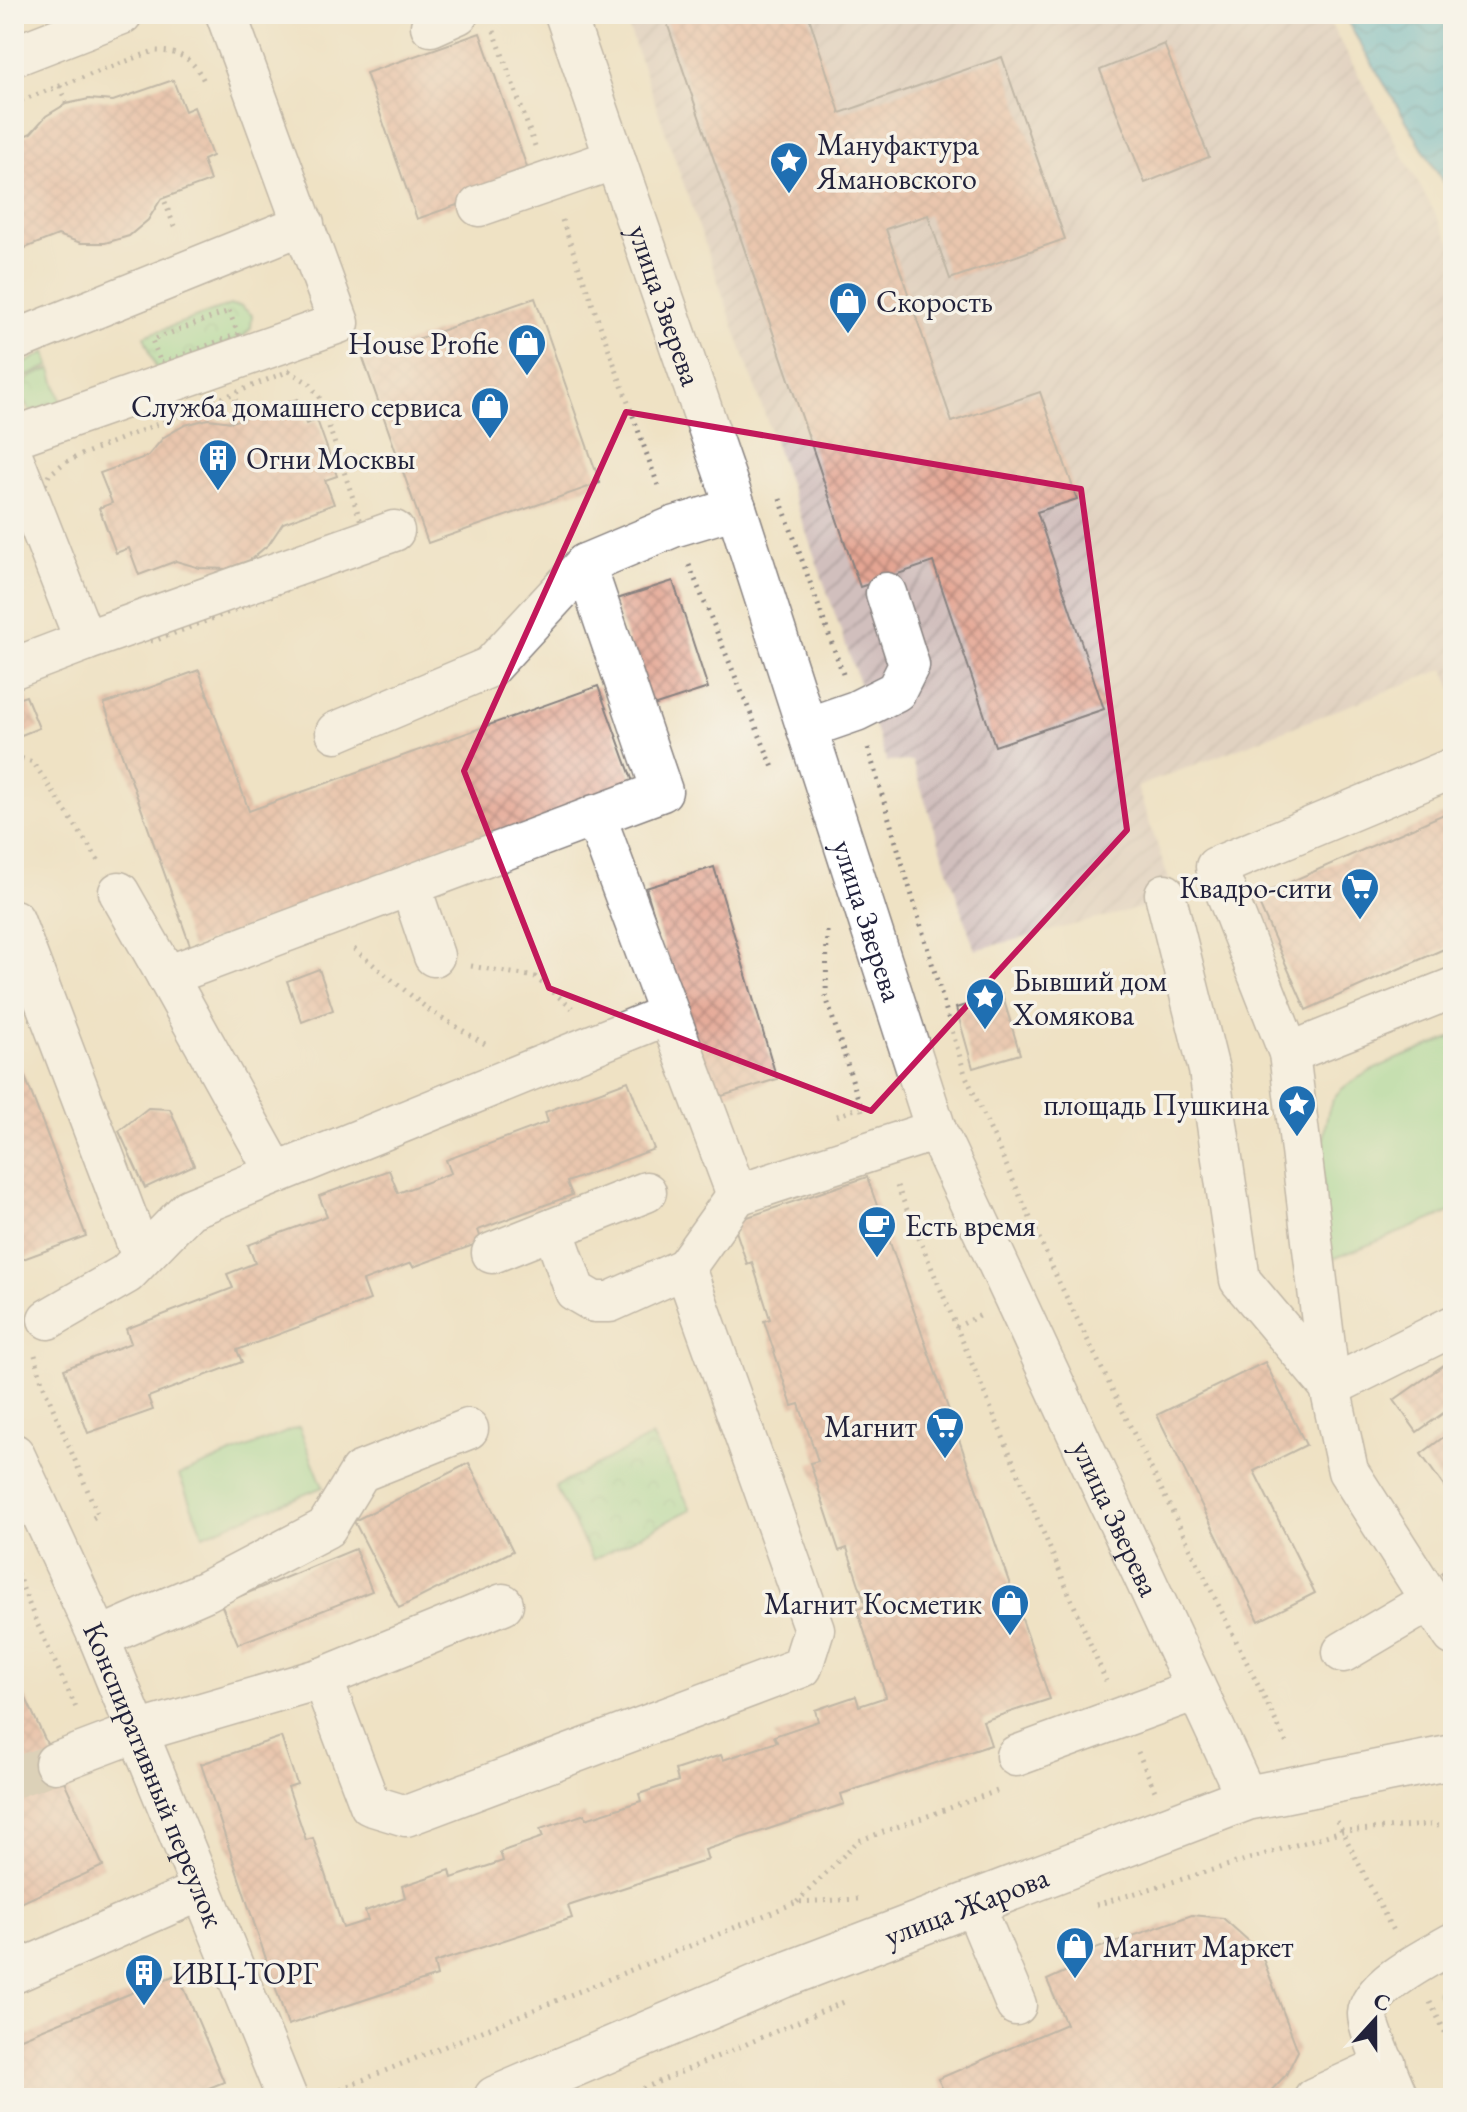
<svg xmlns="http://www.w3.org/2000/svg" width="1467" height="2112" viewBox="0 0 1467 2112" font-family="'EB Garamond',serif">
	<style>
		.industrial { fill: url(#industrial-furrows) }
		.green { fill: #94dc97; stroke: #5b7f69; stroke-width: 2 }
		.park { fill: url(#park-crowns); stroke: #5b7f69; stroke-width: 2 }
		.water { fill: url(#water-waves); stroke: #3c6e88; stroke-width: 2 }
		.building { fill: url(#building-cross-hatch) }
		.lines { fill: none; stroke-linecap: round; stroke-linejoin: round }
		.minor-tunnel { stroke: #c6bca9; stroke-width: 40; stroke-dasharray: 40 20; stroke-linecap: butt }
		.minor-casing { stroke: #888280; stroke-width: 43 }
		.major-casing { stroke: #888280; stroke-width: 47 }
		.path { stroke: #888280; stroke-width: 5; stroke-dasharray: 2 6; stroke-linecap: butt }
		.minor { stroke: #fff; stroke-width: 40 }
		.major { stroke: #fff; stroke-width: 44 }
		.marked { fill: none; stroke: #c2185b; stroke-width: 6; stroke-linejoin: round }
		.labels { text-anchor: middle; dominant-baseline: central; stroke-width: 7; stroke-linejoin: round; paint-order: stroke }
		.poi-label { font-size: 30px; fill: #22223b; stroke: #f7f3e8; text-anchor: start }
		.street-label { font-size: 30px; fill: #22223b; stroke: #f7f3e8 }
	</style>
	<defs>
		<pattern id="industrial-furrows" width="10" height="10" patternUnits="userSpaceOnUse" patternTransform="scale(2)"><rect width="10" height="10" fill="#d1bfbd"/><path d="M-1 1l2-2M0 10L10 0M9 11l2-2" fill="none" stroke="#b3a4a3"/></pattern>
		<pattern id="park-crowns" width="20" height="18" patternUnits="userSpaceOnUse" patternTransform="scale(2)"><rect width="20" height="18" fill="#94dc97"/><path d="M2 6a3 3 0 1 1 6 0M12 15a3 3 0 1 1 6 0" fill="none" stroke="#7fbc83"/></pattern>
		<pattern id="water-waves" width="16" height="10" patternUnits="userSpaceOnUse" patternTransform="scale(2)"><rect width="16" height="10" fill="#56b9d4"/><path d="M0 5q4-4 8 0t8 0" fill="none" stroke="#4796ad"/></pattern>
		<pattern id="building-cross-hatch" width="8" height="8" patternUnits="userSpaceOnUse" patternTransform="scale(2)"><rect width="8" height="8" fill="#e4a593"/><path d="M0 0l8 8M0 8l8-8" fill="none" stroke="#b88679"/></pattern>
	</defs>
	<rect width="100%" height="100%" fill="#f7f3e8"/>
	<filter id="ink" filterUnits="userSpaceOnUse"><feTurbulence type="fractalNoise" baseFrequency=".0125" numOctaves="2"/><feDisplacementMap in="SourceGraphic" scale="16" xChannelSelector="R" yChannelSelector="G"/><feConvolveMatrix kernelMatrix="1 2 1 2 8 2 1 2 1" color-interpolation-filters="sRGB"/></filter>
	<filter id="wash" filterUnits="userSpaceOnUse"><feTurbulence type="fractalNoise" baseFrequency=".006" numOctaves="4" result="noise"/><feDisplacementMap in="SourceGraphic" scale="32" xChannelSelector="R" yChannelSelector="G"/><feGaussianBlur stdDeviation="1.8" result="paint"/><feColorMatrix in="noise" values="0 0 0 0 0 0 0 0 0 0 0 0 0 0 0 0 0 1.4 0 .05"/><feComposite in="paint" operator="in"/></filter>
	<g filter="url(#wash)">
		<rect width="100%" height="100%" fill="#efe2c4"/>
		<polygon class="industrial" points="624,14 1325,14 1453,246 1453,691 1444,669 1137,787 1176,899 975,950 912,761 887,762"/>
		<g class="green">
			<polygon points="46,352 50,366 25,377 14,393 14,369"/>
			<path d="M1453,1037V1211L1328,1261C1325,1224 1314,1123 1336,1095C1355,1072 1424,1049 1453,1037Z"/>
			<polygon points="299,1427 323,1487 203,1535 179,1475"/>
		</g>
		<g class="park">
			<polygon points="230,305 241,306 252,315 251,328 243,337 157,371 144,336"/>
			<path d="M51,369L62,405L30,411L21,396C21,378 36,374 51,369Z"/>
			<polygon points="652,1436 691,1509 593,1560 555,1487"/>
			<polygon points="1453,1979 1453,2020 1438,1991"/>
		</g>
		<polygon class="water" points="1343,14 1453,14 1453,199 1357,38"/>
		<g id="blocks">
			<g class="building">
				<polygon points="664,14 808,14 840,113 1002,57 1065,239 950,279 928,215 886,229 952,422 1040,392 1077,499 1037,512 1104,709 995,746 933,562 860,587"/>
				<polygon points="480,33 531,179 417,219 366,73"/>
				<polygon points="1164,44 1209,157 1145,183 1100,70"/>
				<polygon points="173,80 185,111 194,107 212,156 203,160 210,181 161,199 148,220 129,236 105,243 81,243 58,235 15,252 14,141 31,133 46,116 66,104 89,99 113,101"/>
				<polygon points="535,298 600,483 428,543 363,358"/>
				<polygon points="297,399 306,424 317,420 337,476 325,480 334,504 283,523 269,544 250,560 226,569 200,568 176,561 139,575 129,548 116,553 99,508 112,503 100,473 148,456 164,437 185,425 208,419 232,422"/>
				<polygon points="673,581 708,688 650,707 614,600"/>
				<polygon points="199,670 249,811 598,686 636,790 191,948 104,704"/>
				<polygon points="26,696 39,728 14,738 14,700"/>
				<polygon points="1453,810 1453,945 1306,1010 1256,897"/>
				<polygon points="714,867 777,1079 709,1100 646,888"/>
				<polygon points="319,969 333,1010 302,1022 287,981"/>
				<polygon points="1002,994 1020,1054 973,1068 956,1008"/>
				<polygon points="14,1048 86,1236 15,1262 14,1259"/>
				<polygon points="628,1081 654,1149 567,1182 572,1195 478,1230 482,1242 413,1267 411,1263 363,1281 370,1300 237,1350 242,1362 148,1397 153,1410 88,1433 64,1369 131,1343 126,1329 233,1288 227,1274 255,1263 248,1245 327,1216 319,1196 389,1170 398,1193 451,1173 446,1160 548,1122 545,1112"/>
				<polygon points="148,1108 170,1109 194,1165 145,1188 119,1131"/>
				<polygon points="867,1177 1050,1699 983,1721 991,1745 841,1794 844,1804 705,1850 708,1860 568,1906 572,1918 434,1963 437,1976 288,2025 201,1764 281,1737 297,1784 288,1787 306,1840 313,1838 343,1928 368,1920 365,1911 405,1897 402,1886 450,1870 452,1878 503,1861 500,1852 543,1837 540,1829 585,1814 586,1819 641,1801 639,1794 678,1781 675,1770 721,1755 723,1760 777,1742 774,1736 818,1721 815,1710 856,1696 859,1706 886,1697 857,1609 866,1606 847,1548 839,1551 810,1463 818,1461 799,1404 792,1406 764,1321 770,1319 752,1262 747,1264 733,1222"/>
				<polygon points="1451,1360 1453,1363 1453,1406 1417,1432 1394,1400"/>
				<polygon points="1265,1362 1306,1445 1254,1471 1315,1593 1259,1621 1157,1415"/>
				<polygon points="1453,1430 1453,1499 1421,1454"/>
				<polygon points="469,1463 513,1551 399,1608 354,1521"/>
				<polygon points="355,1549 372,1591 238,1644 221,1604"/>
				<polygon points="1453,1564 1453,1590 1441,1573"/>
				<polygon points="14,1672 103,1866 14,1906"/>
				<polygon points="1192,1915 1223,1918 1260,1951 1298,2051 1286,2075 1264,2098 947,2098 938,2079 1066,2024 1047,1980 1074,1968 1084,1953"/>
				<polygon points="178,1974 224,2082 184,2098 14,2098 14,2041"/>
			</g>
		</g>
	</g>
	<g filter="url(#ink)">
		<use href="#blocks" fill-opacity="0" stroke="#888280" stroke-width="2"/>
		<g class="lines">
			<polyline class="minor-tunnel" points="14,1778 55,1763"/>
			<defs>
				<g id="minor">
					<path id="s1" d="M565,14L736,508L936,1130L1247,1798"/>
					<polyline points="431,26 458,14"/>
					<polyline points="14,56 122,14"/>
					<polyline points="479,206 615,159"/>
					<polyline points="14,341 304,224"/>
					<polyline points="14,437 339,323 226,14"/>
					<polyline points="14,460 85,641 394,531"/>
					<polyline points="14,668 85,641"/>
					<polyline points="807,728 856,711 896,691 909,665 886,593"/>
					<polyline points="336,732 490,667 585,564"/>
					<polyline points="1453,768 1216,867 1289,1053 1330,1387 1348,1471 1453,1635"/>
					<polyline points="595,815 669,1014"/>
					<polyline points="410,885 434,956"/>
					<polyline points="119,892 167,976 662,791 585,564 673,527 736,508"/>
					<polyline points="1165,894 1209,1070 1240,1280 1330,1387 1453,1326"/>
					<polyline points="14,920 142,1257"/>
					<polyline points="167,976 276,1173"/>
					<polyline points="1289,1053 1453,988"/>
					<polyline points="737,1195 936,1130"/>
					<polyline points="553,1229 575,1291 594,1302 610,1302 685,1268"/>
					<polyline points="492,1253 646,1192"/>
					<polyline points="48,1319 126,1274 189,1209 669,1014 737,1195"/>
					<path id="s2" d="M14,1454L99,1638L287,2098"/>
					<polyline points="99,1638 206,1591 326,1528 360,1472 468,1429"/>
					<polyline points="1343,1652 1431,1600"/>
					<polyline points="322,1678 503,1604"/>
					<polyline points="1016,1756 1196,1690"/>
					<polyline points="55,1763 137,1732 322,1678 370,1805 406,1816 802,1667 814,1629 685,1268 737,1195"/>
					<polyline points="973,1902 1016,2005"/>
					<polyline points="14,1973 202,1890"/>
					<polyline points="1314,2098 1386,2065"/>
					<path d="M1398,2098C1392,2082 1367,2028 1368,2014C1370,1985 1429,1957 1453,1943"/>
				</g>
				<g id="major">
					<path id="s3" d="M496,2098L782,1976L1247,1798L1453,1757"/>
				</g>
			</defs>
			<use href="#minor" class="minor-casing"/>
			<use href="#major" class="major-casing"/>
			<g class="path">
				<polyline points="494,31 535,146"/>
				<polyline points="60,86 66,104"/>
				<path d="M14,103L154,51C179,51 193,58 204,81"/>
				<polyline points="165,202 176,231"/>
				<polyline points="562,220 659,488"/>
				<polygon points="229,311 238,334 161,363 152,340"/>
				<path d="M289,371L310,384L319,397L361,522C356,549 351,558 328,574L154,641L121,640L97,629L79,606L44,514L43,490L49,475L64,463L81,455Z"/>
				<polyline points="235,399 242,419"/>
				<polyline points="780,499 843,674"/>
				<polyline points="689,565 774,770"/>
				<polyline points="868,748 965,1074 1059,1282 1288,1746"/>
				<polyline points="14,756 33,762 99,861"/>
				<polyline points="827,931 826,997 862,1111"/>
				<polyline points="354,949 429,1010 485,1044"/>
				<polyline points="471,966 535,977 572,1008"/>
				<polyline points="837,1116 860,1107"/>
				<polyline points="897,1186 1106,1681"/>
				<polyline points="956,1327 981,1315"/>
				<polyline points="35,1355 42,1382 98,1515 89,1520"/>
				<polyline points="14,1566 35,1619 78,1712"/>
				<polyline points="1138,1752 1155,1791"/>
				<polyline points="1337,1821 1394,1933"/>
				<polyline points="797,1902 858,1841 997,1791"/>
				<polyline points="1096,1905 1342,1831 1429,1825 1453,1827"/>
				<polyline points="1430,2002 1453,2048"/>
				<polyline points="326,2095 797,1902 858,1899"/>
				<polyline points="621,2098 844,2002"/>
			</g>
			<use href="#minor" class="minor"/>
			<use href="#major" class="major"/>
		</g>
	</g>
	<path d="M0 0H1467V2112H0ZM626,412L1081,489L1127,830L871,1111L549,988L464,771Z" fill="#efe2c4" fill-opacity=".55" fill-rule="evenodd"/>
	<path class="marked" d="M626,412L1081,489L1127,830L871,1111L549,988L464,771Z"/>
	<defs>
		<symbol id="sight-pin" viewBox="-11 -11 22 30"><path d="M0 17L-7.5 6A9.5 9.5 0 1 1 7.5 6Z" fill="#1f6fb2" stroke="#f7f3e8"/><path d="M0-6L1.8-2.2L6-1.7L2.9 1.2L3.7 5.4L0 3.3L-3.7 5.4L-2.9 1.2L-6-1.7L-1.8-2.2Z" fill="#fff"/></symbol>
		<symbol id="shop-pin" viewBox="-11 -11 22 30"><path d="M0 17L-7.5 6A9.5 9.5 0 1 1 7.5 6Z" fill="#1f6fb2" stroke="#f7f3e8"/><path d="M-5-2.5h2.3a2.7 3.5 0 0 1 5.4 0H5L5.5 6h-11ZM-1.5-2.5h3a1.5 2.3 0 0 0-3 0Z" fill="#fff"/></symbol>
		<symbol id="building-pin" viewBox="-11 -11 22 30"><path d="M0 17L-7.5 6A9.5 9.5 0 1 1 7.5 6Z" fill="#1f6fb2" stroke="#f7f3e8"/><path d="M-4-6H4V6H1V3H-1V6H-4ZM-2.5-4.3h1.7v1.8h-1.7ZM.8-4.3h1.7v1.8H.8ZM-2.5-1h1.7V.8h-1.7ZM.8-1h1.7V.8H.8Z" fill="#fff"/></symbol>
		<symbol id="supermarket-pin" viewBox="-11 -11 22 30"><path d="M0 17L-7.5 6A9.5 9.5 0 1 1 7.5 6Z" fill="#1f6fb2" stroke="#f7f3e8"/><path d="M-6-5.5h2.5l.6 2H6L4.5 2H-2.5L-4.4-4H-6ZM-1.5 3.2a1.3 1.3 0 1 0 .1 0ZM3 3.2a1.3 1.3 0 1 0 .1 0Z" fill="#fff"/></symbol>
		<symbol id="cafe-pin" viewBox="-11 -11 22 30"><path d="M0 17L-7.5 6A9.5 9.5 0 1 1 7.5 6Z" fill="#1f6fb2" stroke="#f7f3e8"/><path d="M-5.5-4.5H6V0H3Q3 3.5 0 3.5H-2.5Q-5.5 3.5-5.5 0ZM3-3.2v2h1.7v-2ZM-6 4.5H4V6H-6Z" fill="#fff"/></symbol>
	</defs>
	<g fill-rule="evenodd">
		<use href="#sight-pin" x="767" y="139" width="44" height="60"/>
		<use href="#shop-pin" x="826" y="279" width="44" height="60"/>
		<use href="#shop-pin" x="505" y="321" width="44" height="60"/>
		<use href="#shop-pin" x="468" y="384" width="44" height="60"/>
		<use href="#building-pin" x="196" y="436" width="44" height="60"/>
		<use href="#supermarket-pin" x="1338" y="865" width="44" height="60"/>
		<use href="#sight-pin" x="963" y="975" width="44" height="60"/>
		<use href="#sight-pin" x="1275" y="1082" width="44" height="60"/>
		<use href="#cafe-pin" x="855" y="1203" width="44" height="60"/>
		<use href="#supermarket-pin" x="923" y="1404" width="44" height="60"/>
		<use href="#shop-pin" x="988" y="1581" width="44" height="60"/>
		<use href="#shop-pin" x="1053" y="1924" width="44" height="60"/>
		<use href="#building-pin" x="122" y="1951" width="44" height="60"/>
	</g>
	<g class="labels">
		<g class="poi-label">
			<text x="817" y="144">Мануфактура<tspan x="817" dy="34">Ямановского</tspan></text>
			<text x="876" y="301">Скорость</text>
			<text x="499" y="343" text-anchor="end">House Profie</text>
			<text x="462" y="406" text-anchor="end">Служба домашнего сервиса</text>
			<text x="246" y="458">Огни Москвы</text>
			<text x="1332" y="887" text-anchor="end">Квадро-сити</text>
			<text x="1013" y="980">Бывший дом<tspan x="1013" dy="34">Хомякова</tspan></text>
			<text x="1269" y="1104" text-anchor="end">площадь Пушкина</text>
			<text x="905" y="1225">Есть время</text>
			<text x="917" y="1426" text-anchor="end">Магнит</text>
			<text x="982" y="1603" text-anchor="end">Магнит Косметик</text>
			<text x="1103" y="1946">Магнит Маркет</text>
			<text x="172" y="1973">ИВЦ-ТОРГ</text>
		</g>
		<g class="street-label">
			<text stroke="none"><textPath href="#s1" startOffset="308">улица Зверева</textPath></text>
			<text stroke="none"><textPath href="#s1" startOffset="956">улица Зверева</textPath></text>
			<text stroke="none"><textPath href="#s1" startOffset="1604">улица Зверева</textPath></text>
			<text stroke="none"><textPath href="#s2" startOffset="350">Конспиративный переулок</textPath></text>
			<text stroke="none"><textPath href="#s3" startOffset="508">улица Жарова</textPath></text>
		</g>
	</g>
	<rect width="1467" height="2112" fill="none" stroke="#f7f3e8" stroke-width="48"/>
	<g transform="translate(1375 2020) rotate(21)" stroke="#f7f3e8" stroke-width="6" paint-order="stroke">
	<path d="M0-6L14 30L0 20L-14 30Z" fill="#22223b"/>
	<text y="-12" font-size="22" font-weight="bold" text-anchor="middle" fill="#22223b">С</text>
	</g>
</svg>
